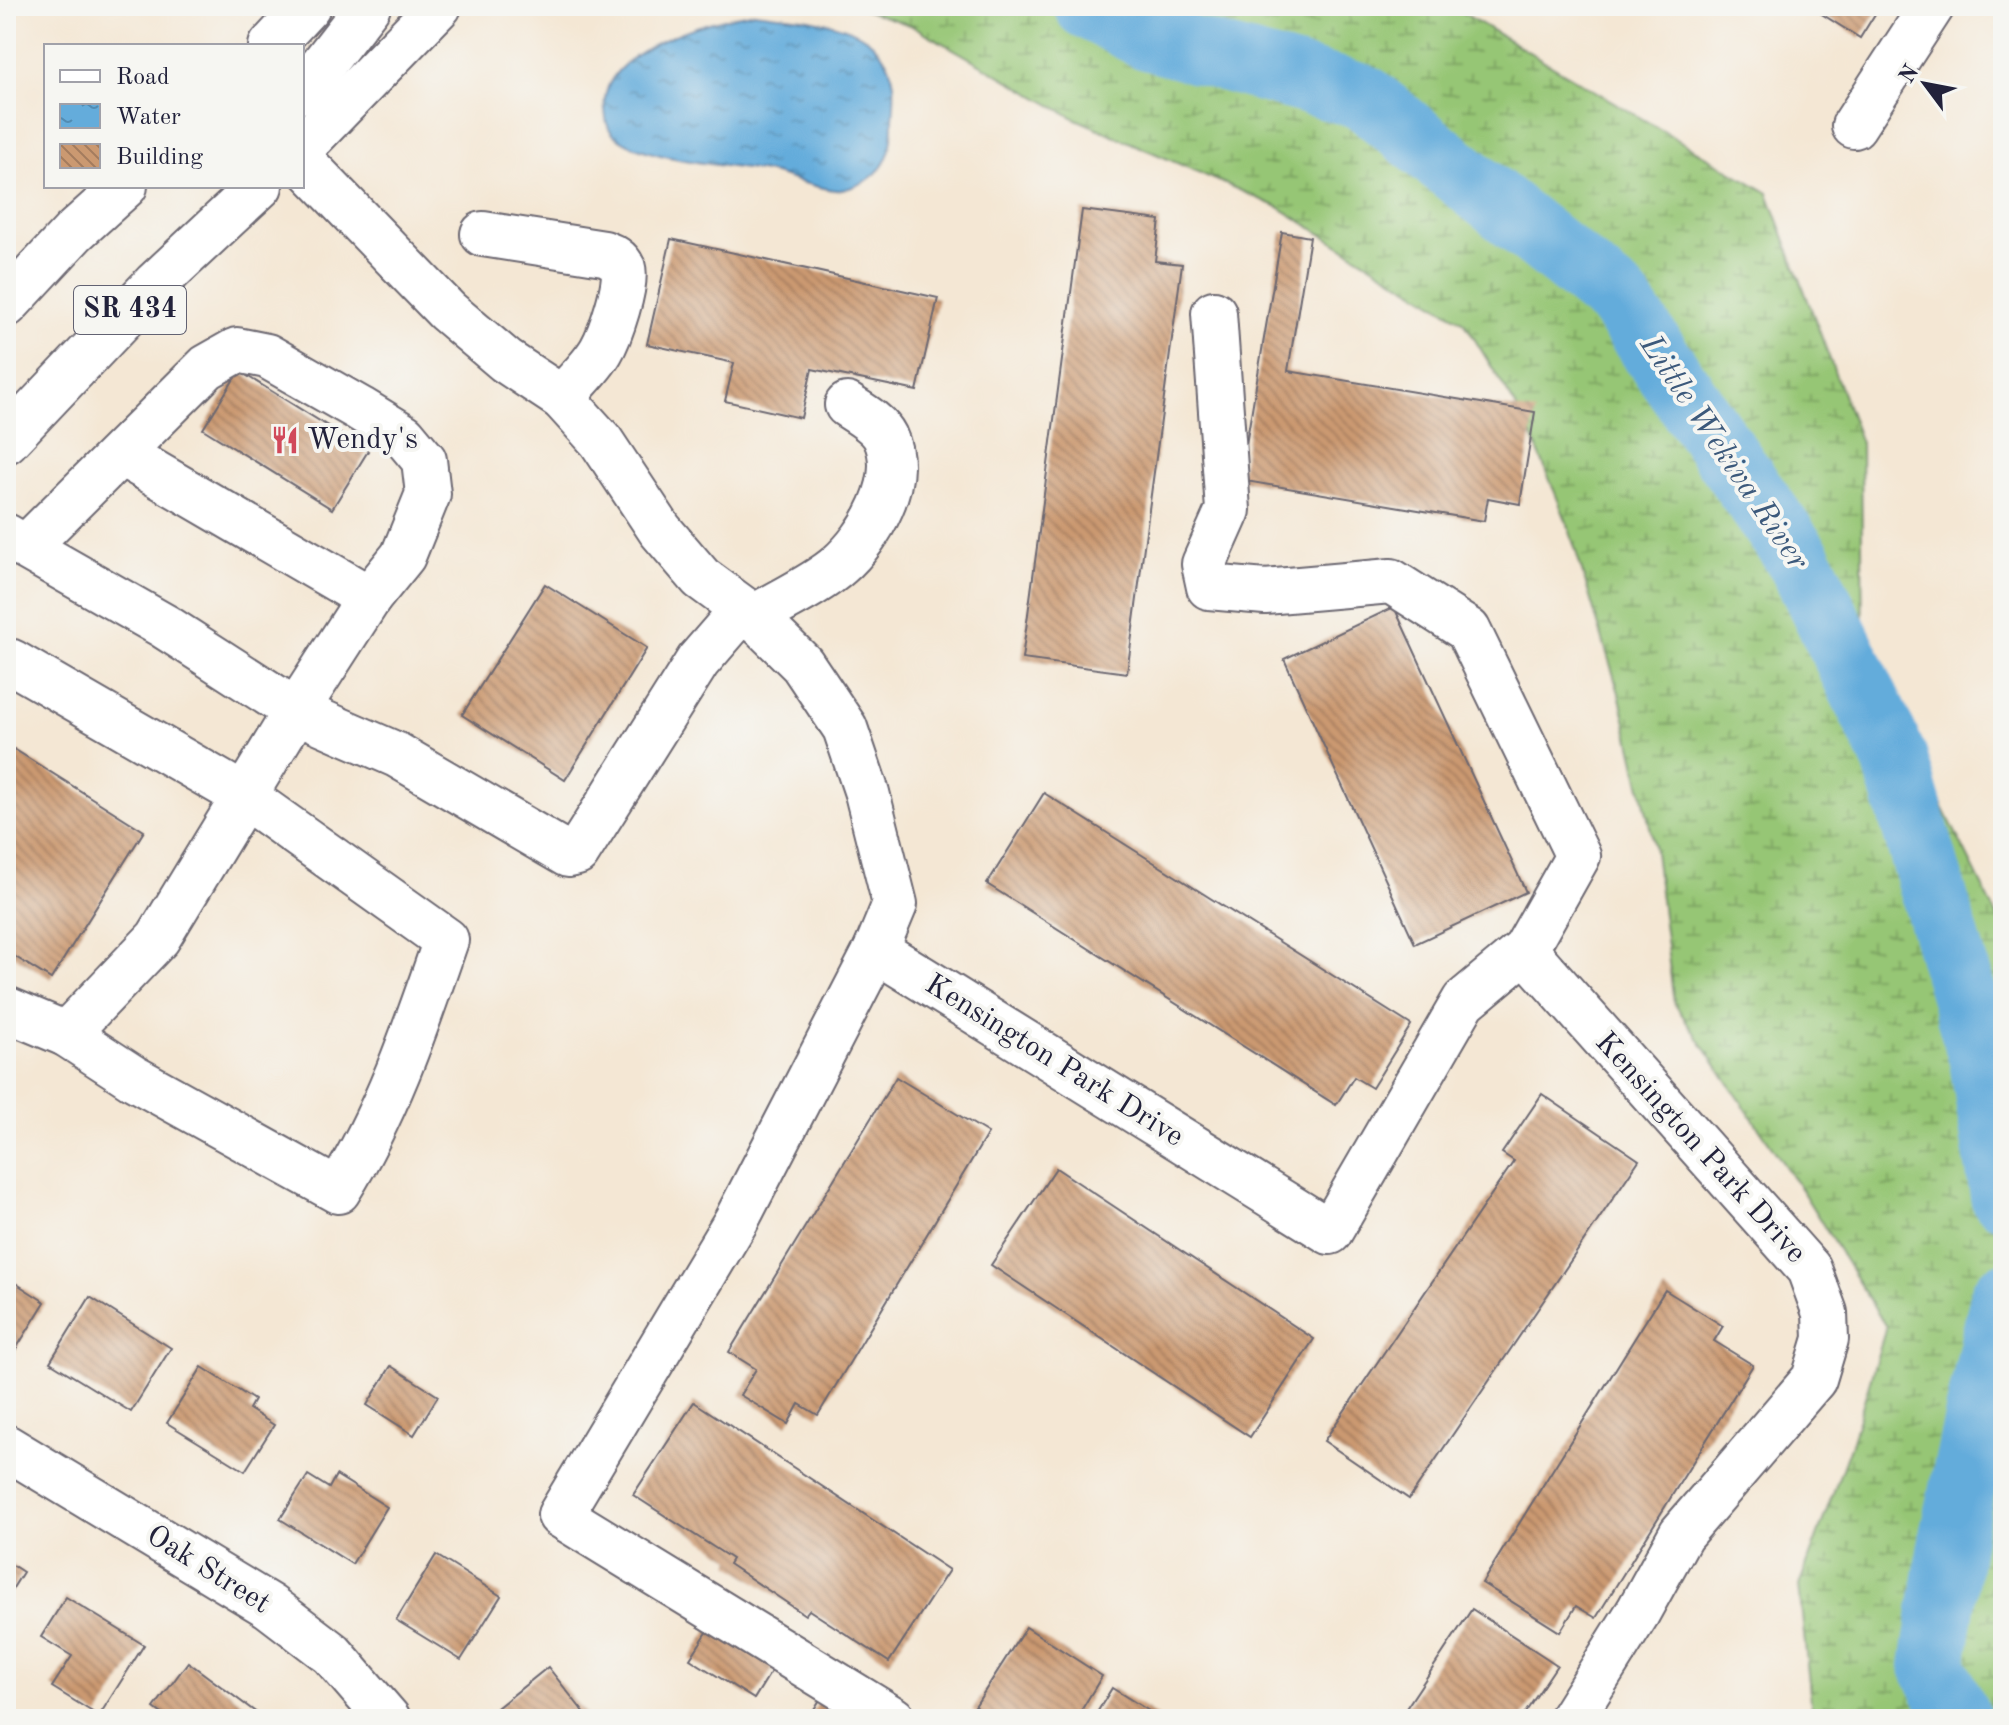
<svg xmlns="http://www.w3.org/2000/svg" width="2009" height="1725" viewBox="0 0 2009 1725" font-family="'Old Standard TT',serif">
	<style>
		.wetland { fill: url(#wetland-marsh); stroke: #5c7458; stroke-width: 2 }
		.water { fill: url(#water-ripples); stroke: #43678b; stroke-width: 2 }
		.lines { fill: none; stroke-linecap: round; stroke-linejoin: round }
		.river { stroke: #64acdb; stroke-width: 66 }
		.building { fill: url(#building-back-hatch) }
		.minor-casing { stroke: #6c6771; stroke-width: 48 }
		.major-casing { stroke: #6c6771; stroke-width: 48 }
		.minor { stroke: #fff; stroke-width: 44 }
		.major { stroke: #fff; stroke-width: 44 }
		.labels { text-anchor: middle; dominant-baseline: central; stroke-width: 8; stroke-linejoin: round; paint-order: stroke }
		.shield { fill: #f6f6f2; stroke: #626272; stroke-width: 2 }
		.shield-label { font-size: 28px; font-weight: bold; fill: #22223b }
		.poi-label { font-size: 30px; fill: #22223b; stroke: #f6f6f2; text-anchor: start }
		.street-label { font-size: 30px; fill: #22223b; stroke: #f6f6f2 }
		.water-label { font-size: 32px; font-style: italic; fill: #3c597b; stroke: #f6f6f2 }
	</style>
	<defs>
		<pattern id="wetland-marsh" width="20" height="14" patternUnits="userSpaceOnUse" patternTransform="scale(2)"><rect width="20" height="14" fill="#96c675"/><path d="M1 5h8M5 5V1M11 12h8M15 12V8" fill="none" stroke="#7aa061"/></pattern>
		<pattern id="water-ripples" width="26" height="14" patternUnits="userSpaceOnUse" patternTransform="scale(2)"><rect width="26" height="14" fill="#64acdb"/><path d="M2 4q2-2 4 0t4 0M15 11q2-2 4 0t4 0" fill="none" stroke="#528cb3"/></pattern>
		<pattern id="building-back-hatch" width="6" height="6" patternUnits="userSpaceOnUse" patternTransform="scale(2)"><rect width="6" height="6" fill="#cb9971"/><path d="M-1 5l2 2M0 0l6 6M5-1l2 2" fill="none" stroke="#a47c5e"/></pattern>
	</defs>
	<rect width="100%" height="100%" fill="#f6f6f2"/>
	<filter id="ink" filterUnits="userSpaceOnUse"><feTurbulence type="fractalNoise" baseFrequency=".0125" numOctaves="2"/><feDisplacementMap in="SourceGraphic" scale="16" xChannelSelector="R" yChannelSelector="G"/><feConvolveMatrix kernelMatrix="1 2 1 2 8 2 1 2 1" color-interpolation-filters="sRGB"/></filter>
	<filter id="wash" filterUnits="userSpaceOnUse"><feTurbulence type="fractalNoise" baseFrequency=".006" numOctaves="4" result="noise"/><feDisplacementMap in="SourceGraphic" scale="32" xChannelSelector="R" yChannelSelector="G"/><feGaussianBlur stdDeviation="1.8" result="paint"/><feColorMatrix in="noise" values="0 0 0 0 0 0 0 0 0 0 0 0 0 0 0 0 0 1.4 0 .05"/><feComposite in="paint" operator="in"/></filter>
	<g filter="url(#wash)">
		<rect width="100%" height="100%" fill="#f4e7d4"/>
		<polygon class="wetland" points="853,6 1451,6 1768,193 1861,443 1863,646 2003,928 2003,1719 1815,1719 1812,1713 1799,1586 1851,1444 1886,1327 1804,1194 1674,1003 1654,844 1619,693 1568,525 1528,426 1464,322 1278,207 1076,119 913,26"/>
		<path class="water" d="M755,12C807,20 884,18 894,84C895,95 894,108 893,120C893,144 890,164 869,179C863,183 849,189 841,190C827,192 787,177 770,173C730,164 642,162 612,133C606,126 606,118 605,110C597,50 710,20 755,12Z"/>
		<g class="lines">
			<g class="river">
				<polyline points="1087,6 1147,37 1364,97 1618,300 1800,561 1895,759 1982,1060 2003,1196"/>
				<polyline points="1959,1719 1933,1666 1953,1531 2003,1296"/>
			</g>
		</g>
		<g id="blocks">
			<g class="building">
				<polygon points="1809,6 1880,6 1860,38"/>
				<polygon points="1082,210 1160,220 1155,261 1182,264 1127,673 1022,659"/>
				<polygon points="1282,232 1310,237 1288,371 1535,412 1520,504 1488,498 1484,521 1240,480"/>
				<polygon points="671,239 938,298 917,391 812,369 801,418 725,401 734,363 647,344"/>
				<polygon points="239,371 368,451 332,509 203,429"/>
				<polygon points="545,584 647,648 565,780 462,715"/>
				<polygon points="1394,607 1526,892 1415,944 1284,659"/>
				<polygon points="6,744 144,831 51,979 6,951"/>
				<polygon points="1044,793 1411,1025 1372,1088 1354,1077 1336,1105 987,884"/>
				<polygon points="896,1077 988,1133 818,1415 799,1404 788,1424 740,1395 756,1369 729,1352"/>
				<polygon points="1542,1094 1639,1160 1409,1499 1324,1441 1514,1161 1502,1153"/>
				<polygon points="1056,1168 1314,1339 1250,1437 991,1265"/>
				<polygon points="6,1277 45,1302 11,1357 6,1354"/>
				<polygon points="1665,1290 1723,1326 1714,1341 1753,1365 1596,1618 1576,1606 1560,1632 1482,1583"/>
				<polygon points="90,1297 171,1348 131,1412 50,1362"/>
				<polygon points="391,1366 438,1396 414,1435 367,1405"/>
				<polygon points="202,1367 254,1400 249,1409 274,1425 245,1471 167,1423"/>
				<polygon points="694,1402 949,1570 889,1662 809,1610 805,1615 729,1564 732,1559 633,1495"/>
				<polygon points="308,1475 329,1488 336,1475 387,1507 352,1564 280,1519"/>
				<polygon points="436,1555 501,1596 461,1660 396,1620"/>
				<polygon points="6,1561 23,1572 6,1599"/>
				<polygon points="66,1597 144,1645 99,1716 52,1687 72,1656 41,1637"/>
				<polygon points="1472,1609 1557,1665 1521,1719 1399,1719"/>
				<polygon points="711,1626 775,1665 754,1699 690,1659"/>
				<polygon points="1026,1627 1102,1676 1076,1719 985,1719 972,1711"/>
				<polygon points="188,1662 258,1714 254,1719 169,1719 154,1708"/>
				<polygon points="548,1667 589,1719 506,1719 497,1708"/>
				<polygon points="1112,1688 1162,1719 1093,1719"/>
				<polygon points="821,1698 855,1719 808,1719"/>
			</g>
		</g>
	</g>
	<g filter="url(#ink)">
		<use href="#blocks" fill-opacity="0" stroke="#6c6771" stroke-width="2"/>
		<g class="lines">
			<defs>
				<g id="minor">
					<polyline points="1854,126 1932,6"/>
					<polyline points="302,161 447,311 506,361 562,398 601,441 660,530 701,578 754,617 802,664 845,728 867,793 895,904 876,950 736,1221 560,1515 893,1719"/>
					<path d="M483,234L604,253C612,256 619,259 623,268C628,283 610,336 601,351C591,368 574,383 562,398"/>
					<polyline points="6,536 164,626 296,711 369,598 122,454"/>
					<polyline points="26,547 207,367 237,350 267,356 360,409 404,436 424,460 428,494 403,556 369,598"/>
					<path d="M754,617C779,602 818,584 839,565C870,538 905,480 885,437C878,423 859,413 847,405"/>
					<path d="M6,665L12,662L244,796L446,940C416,1027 387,1113 338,1191L132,1077L66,1034"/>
					<polyline points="876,950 1330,1232 1464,1001 1525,950 1578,856 1468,630 1391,581 1265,592 1209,587 1204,564 1228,510 1214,313"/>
					<polyline points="1525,950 1809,1269 1825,1313 1826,1339 1814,1379 1681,1534 1638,1612 1571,1719"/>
					<polyline points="6,1009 66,1034 158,938 296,711 397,755 568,855 577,853 698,661 743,609"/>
					<polyline points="6,1447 269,1606 332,1654 388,1719"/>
				</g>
				<g id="major">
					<polyline points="271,46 308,6"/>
					<polyline points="302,91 368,6"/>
					<polyline points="302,147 439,6"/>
					<polyline points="6,305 74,232 125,186"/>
					<polyline points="6,441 156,283 260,186"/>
				</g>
			</defs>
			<use href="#minor" class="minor-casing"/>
			<use href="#major" class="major-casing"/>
			<use href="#minor" class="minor"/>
			<use href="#major" class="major"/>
		</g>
	</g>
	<defs>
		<symbol id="restaurant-bare" viewBox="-9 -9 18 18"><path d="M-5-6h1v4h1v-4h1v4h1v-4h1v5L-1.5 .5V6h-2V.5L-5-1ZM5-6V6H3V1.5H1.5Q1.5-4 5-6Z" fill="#d1495b" stroke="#f6f6f2" stroke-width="2.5" paint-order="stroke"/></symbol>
	</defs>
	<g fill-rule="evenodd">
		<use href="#restaurant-bare" x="265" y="420" width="40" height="40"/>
	</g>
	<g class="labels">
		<rect class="shield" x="74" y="286" width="112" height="48" rx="6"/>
		<g class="shield-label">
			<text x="130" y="310">SR 434</text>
		</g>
		<g class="poi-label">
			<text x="307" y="440">Wendy's</text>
		</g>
		<g class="street-label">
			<text transform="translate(1054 1061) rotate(32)">Kensington Park Drive</text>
			<text transform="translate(1700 1148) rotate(48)">Kensington Park Drive</text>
			<text transform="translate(208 1570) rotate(32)">Oak Street</text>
		</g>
		<g class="water-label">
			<text transform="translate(1723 453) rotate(56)">Little Wekiva River</text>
		</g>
	</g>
	<rect width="2009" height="1725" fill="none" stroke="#f6f6f2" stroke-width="32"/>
	<rect x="44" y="44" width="260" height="144" fill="#f6f6f2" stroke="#a1a1a9" stroke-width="2"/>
	<rect x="60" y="70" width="40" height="12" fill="#ffffff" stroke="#a1a1a9" stroke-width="2"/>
	<text x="116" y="84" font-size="24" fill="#22223b">Road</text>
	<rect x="60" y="104" width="40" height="24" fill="url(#water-ripples)" stroke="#a1a1a9" stroke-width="2"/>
	<text x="116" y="124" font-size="24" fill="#22223b">Water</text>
	<rect x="60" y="144" width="40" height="24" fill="url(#building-back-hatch)" stroke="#a1a1a9" stroke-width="2"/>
	<text x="116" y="164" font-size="24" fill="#22223b">Building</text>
	<g transform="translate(1925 84) rotate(302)" stroke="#f6f6f2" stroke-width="6" paint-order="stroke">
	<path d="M0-6L14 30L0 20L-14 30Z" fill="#22223b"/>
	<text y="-12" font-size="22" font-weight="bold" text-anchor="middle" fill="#22223b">N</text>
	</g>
</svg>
